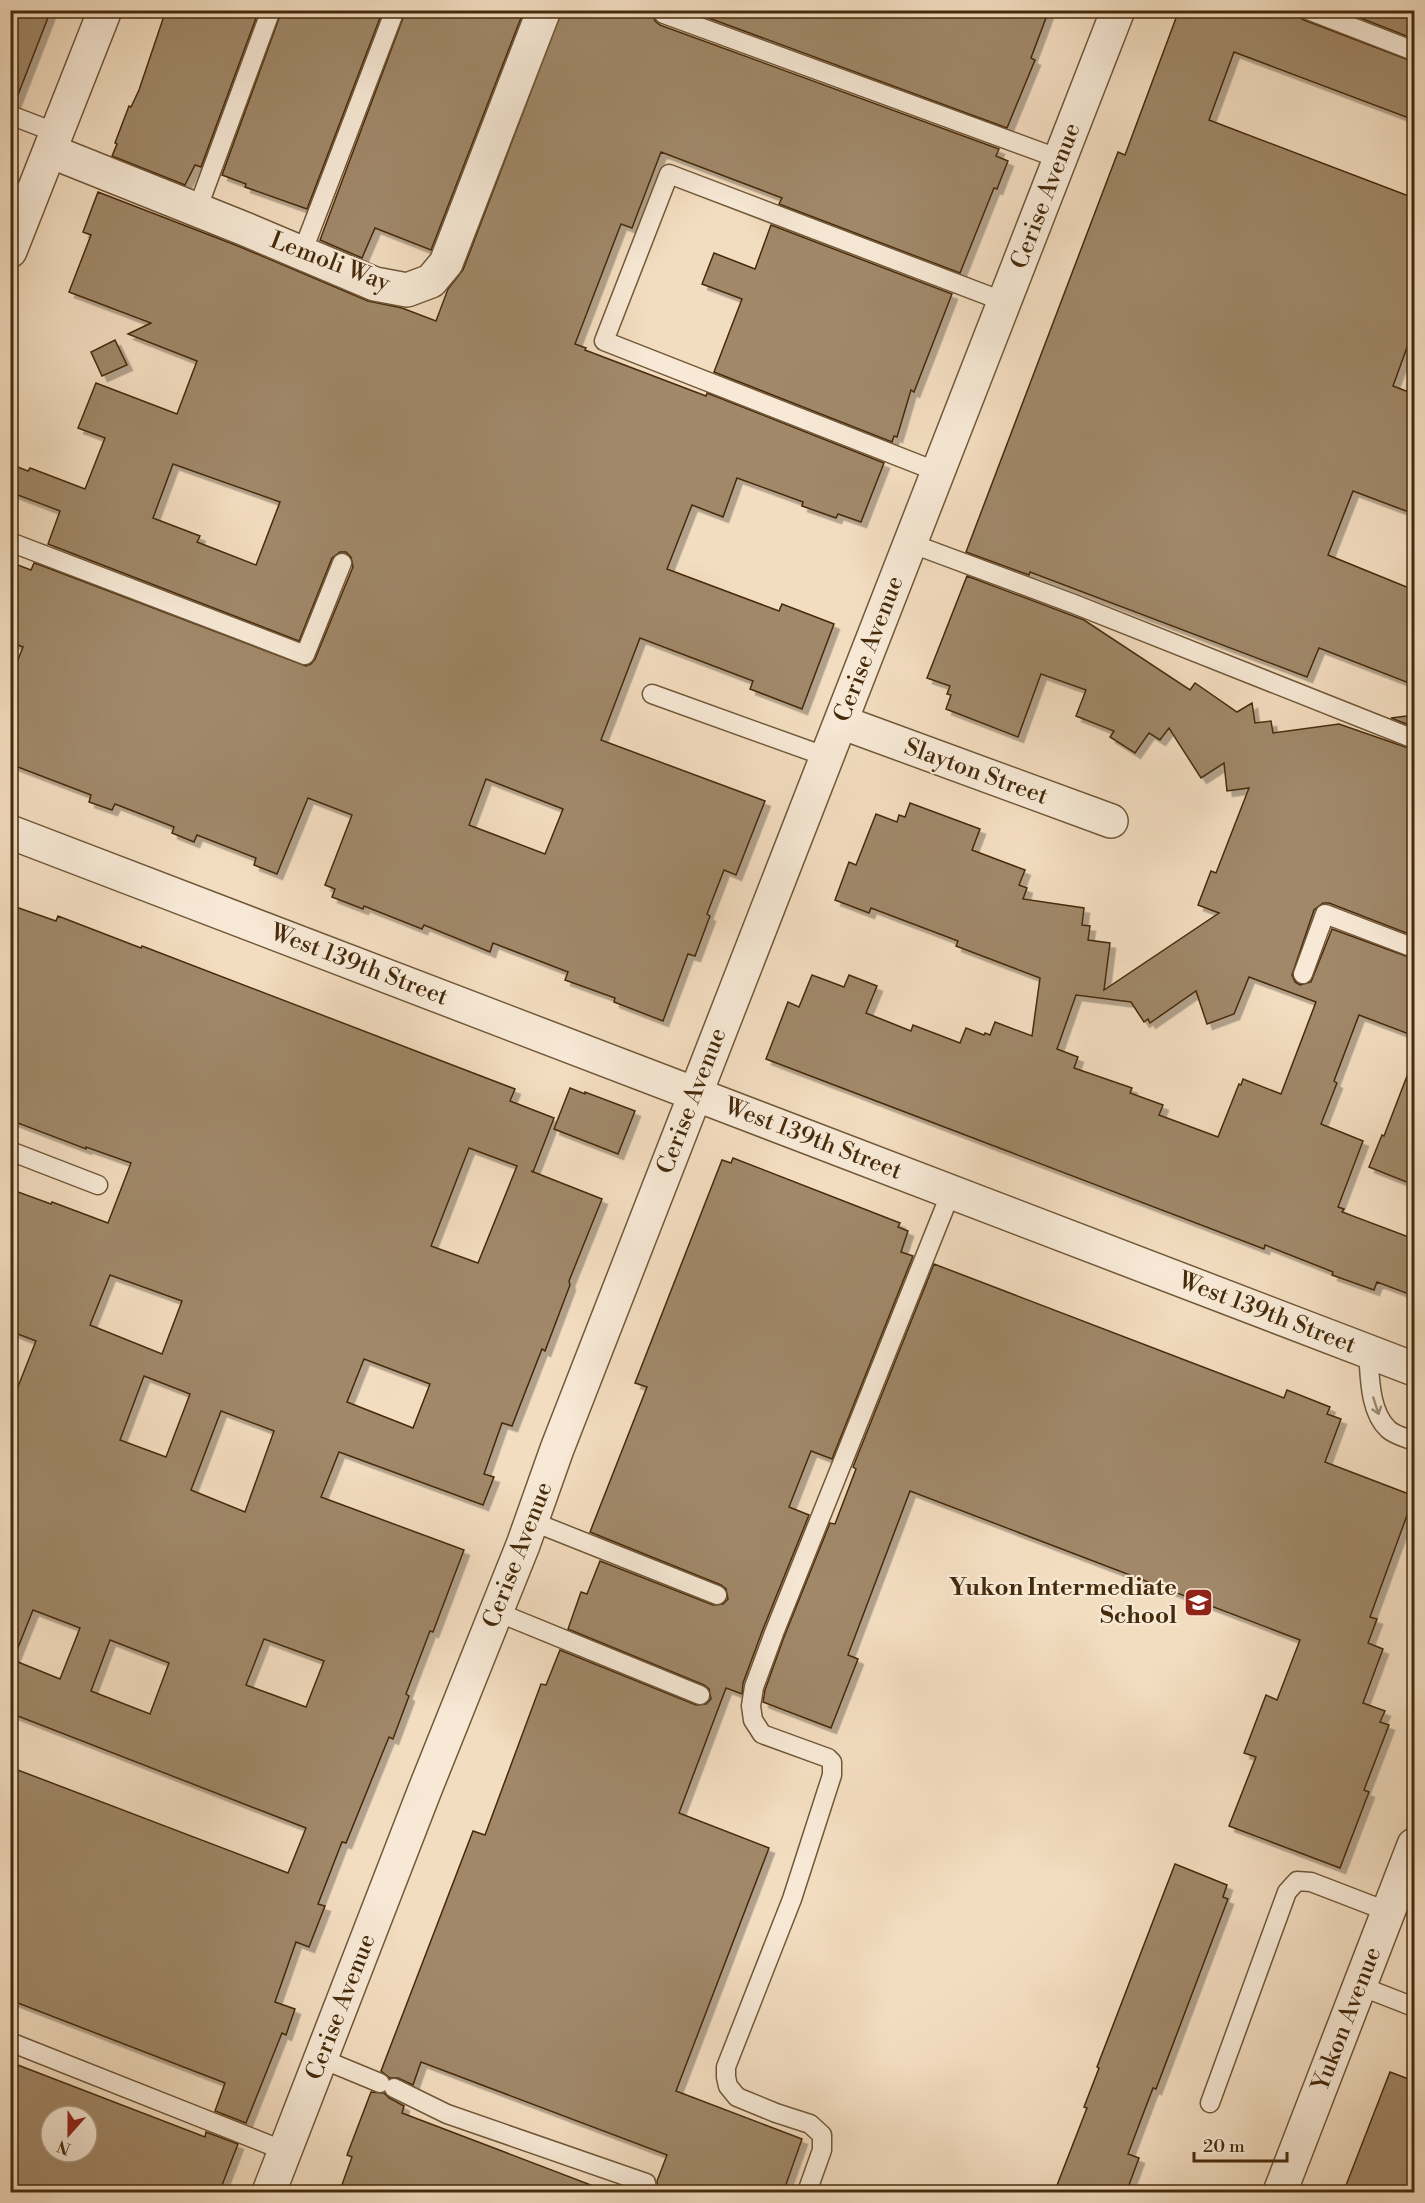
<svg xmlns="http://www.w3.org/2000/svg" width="1425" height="2203" viewBox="0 0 1425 2203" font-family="'Libre Bodoni',serif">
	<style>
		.building { fill: #a08869; stroke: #462b0b; stroke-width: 1.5; fill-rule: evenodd; filter: url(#shadow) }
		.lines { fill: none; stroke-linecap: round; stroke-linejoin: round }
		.lane-casing { stroke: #715838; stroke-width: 21 }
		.street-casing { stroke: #715838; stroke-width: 36 }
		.lane { stroke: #f7e9d6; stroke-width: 18 }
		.street { stroke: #f7e9d6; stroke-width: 33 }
		.oneway { stroke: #9e8a70 }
		.labels { text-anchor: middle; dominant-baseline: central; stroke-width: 4.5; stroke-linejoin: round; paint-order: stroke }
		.street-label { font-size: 24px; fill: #462b0b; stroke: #f7e9d6 }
		.poi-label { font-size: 24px; font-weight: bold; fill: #462b0b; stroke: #f7e9d6; text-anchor: end }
	</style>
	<defs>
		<filter id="shadow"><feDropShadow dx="5.5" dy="5.5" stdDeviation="0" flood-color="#0004"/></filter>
	</defs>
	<rect width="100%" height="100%" fill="#f3ddc0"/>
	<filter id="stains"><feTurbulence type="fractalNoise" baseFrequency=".00333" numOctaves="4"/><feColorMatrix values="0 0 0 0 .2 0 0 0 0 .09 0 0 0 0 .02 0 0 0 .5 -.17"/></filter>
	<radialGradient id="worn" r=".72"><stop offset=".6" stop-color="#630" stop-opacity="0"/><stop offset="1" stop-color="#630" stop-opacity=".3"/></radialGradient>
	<g class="building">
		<polygon points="10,10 51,10 14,105 10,104"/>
		<polygon points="166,10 259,10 201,167 195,165 185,185 112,156 117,144 115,143 129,106 131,107 139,90"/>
		<polygon points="282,10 383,10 307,209 245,187 246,184 222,175"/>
		<polygon points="406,10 524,10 431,250 375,228 362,258 320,240"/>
		<path d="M562,10H652L655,21L660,25L999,149L996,156L1008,161L997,189L994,188L960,273L779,204L782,198L661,152L632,228L621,224L575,344L586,348L585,350L706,396L707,393L884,463L861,522L838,514L836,518L802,506L803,502L737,478L723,517L692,505L667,569L779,611L782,604L834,624L802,709L750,689L753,681L640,638L601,740L765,801L736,875L724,870L707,914L710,916L695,956L688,954L663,1021L614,1002L615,998L565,980L568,972L493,943L490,952L424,925L422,929L364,906L363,909L332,897L335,889L325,885L352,815L308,798L277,874L254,865L256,858L197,835L194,842L172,833L174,827L115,804L112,810L89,802L91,795L10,764V680L23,647L10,642V562L31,570L34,563L40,565L306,666L311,664L315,659L353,567L351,557L346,552H340L332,558L299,641L48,544L60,511L10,492V464L28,471L30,468L85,489L105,438L78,428L96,383L177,414L197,361L128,334L151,323L69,292L91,235L83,232L98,192L238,246L368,301L402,308L436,321L448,289L463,270ZM173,464L280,502L256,565L197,542L200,536L153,518ZM486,779L563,809L545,854L469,825Z"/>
		<polygon points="687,10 1049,10 1031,58 1035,60 1007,128"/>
		<polygon points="1179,10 1297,10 1299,17 1304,20 1414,62 1414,120 1234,52 1209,120 1414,198 1414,328 1393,386 1414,394 1414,514 1353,491 1328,555 1414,590 1414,685 1319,648 1307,677 1030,572 1029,575 966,552 1118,152 1125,155"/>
		<polygon points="1340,10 1414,10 1414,39"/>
		<polygon points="771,225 952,294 914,392 911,390 897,437 894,436 892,442 714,372 742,299 702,284 714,253 755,269"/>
		<polygon points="115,340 127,365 102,376 91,352"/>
		<path d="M967,576L1084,620L1190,690L1195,683L1237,712L1252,703L1255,723L1271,721L1273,733L1339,724L1414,750V936L1329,903H1323L1314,910L1292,975L1295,982L1300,985L1311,982L1332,929L1414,959V1036L1359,1015L1334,1081L1337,1083L1321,1124L1363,1141L1338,1207L1344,1209L1342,1212L1414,1239V1296L1377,1282L1374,1290L1332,1275L1333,1272L1265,1245L1264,1249L766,1059L788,1002L799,1007L812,975L844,987L849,975L877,986L866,1013L911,1031L913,1025L960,1043L966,1028L984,1035L985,1033L990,1035L995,1022L1032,1036L1040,978L956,946L958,941L871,908L869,913L835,900L849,862L856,865L876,814L897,822L899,815L905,817L910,803L980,829L972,850L1025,870L1019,885L1027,888L1023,899L1084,908L1082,925L1090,926L1088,940L1110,943L1104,990L1219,913L1198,905L1211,871L1216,873L1249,788L1227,791L1224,763L1201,778L1169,728L1160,740L1149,733L1135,753L1110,737L1114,731L1076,716L1086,690L1041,674L1018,737L946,709L951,695L947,694L950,686L927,678ZM1249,977L1316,1002L1281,1094L1243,1079L1241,1085L1239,1084L1218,1137L1159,1115L1163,1105L1130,1093L1132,1088L1074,1068L1078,1057L1057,1049L1076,995L1131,1002L1144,1022L1148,1019L1150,1023L1196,991L1207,1024L1234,1014Z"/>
		<polygon points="1414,715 1414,727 1391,718"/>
		<path d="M10,905L56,921L58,916L141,948L142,946L515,1089L510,1101L554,1118L533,1172L531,1171L602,1199L569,1281L570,1285L545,1351L542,1349L512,1426L502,1423L484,1474L494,1477L483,1505L339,1452L321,1497L464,1550L433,1632L430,1631L406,1694L409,1696L393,1739L389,1737L346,1843L342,1842L318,1904L325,1906L309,1947L296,1942L275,2002L295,2009L286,2035L282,2033L246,2123L215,2111L225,2083L10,2000V1767L288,1873L306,1828L10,1713V1407L36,1341L10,1331V1189L51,1204L52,1202L108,1223L131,1163L86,1147V1149L10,1120ZM469,1148L517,1166L478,1263L431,1246ZM110,1275L182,1301L162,1354L90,1325ZM364,1359L430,1384L413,1428L347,1402ZM144,1376L190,1394L166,1457L120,1440ZM221,1411L274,1431L245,1512L191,1490ZM33,1610L80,1628L60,1679L13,1660ZM264,1639L324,1661L306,1707L246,1685ZM110,1640L169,1663L150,1714L91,1691Z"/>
		<polygon points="1412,1063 1414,1063 1414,1185 1369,1167 1382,1135 1384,1136"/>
		<polygon points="570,1088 585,1094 585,1092 635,1111 618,1154 554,1129"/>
		<polygon points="733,1158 900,1223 898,1227 908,1231 901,1252 913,1256 832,1459 811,1451 789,1507 809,1515 763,1629 743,1683 742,1694 726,1688 679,1813 769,1848 676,2091 802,2139 783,2193 658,2193 657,2181 667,2155 421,2062 413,2085 398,2078 390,2078 381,2071 473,1831 485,1835 541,1684 546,1685 560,1650 696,1705 706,1704 711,1699 709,1689 704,1685 568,1629 581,1592 587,1594 600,1561 713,1605 723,1604 728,1599 726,1589 721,1585 590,1532 647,1387 635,1383 722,1160 731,1163"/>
		<polygon points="934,1264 1284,1398 1287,1390 1330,1407 1327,1414 1341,1419 1325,1462 1414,1496 1370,1617 1377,1619 1368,1643 1383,1649 1363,1703 1385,1711 1380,1722 1389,1725 1364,1790 1369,1792 1340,1868 1229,1826 1256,1757 1244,1753 1266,1695 1277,1700 1300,1640 910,1491 848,1655 858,1659 831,1728 763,1702 765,1690 784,1637 830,1523 835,1524 856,1469 853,1467"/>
		<polygon points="1175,1864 1227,1885 1223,1897 1228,1899 1156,2089 1153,2088 1128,2154 1139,2158 1126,2193 1054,2193 1087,2108 1084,2107 1099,2068 1097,2067"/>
		<path d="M10,2062L205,2137L206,2132L238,2144L219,2193H10ZM51,2116H87V2152H51Z"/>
		<polygon points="1390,2072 1414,2081 1414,2193 1343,2193"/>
		<polygon points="371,2092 384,2093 389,2098 404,2106 402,2113 604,2190 604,2193 339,2193 352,2157 347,2155"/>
	</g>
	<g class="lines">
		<defs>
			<g id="lane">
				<polyline points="663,10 664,14 1060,159"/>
				<polyline points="1308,10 1414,51"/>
				<polyline points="10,115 57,133"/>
				<polyline points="197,210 271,10"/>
				<polyline points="302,253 395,10"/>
				<polyline points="938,472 604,341 669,174 1005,302"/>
				<polyline points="10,542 305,655 342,563"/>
				<polyline points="910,543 1074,604 1414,739"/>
				<polyline points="652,694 827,757"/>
				<polyline points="1303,974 1325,914 1414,948"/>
				<polyline points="10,1151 98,1185"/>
				<path d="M1368,1351C1370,1376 1369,1411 1388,1429C1394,1435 1406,1438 1414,1441"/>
				<polyline points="531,1521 717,1595"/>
				<polyline points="497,1612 700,1695"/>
				<polyline points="1360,1986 1414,2007"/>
				<polyline points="10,2042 285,2151"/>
				<polyline points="322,2059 380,2083"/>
				<polyline points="394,2088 447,2114 646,2183 647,2192"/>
				<polyline points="1210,2103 1287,1892 1297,1881 1311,1882 1389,1912"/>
				<polyline points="807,2192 822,2150 822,2135 810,2124 776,2113 737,2097 728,2086 726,2077 726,2067 792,1899 832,1775 832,1762 828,1758 762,1734 753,1720 751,1706 754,1687 774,1633 951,1192"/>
			</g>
			<g id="street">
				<polyline points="50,151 245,229 375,284 407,290 431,281 446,263 544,10"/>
				<polyline points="10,251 105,10"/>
				<polyline points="841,722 1111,821"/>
				<polyline points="10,832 1414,1369"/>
				<polyline points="269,2192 424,1792 523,1545 557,1449 1118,10"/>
				<polyline points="1280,2192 1414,1845"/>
			</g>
		</defs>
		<use href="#lane" class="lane-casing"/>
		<use href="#street" class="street-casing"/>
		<use href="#lane" class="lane"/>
		<use href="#street" class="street"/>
	</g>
	<defs><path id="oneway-shaft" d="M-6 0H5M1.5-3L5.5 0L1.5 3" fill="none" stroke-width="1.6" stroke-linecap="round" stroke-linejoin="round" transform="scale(1.5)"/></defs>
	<use class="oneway" href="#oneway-shaft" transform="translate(1376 1406) rotate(72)"/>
	<defs>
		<symbol id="school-square" viewBox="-11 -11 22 22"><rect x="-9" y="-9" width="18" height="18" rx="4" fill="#8f2418" stroke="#f7e9d6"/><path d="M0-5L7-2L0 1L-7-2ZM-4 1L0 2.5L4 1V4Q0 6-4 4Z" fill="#fff"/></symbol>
	</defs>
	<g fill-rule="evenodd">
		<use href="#school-square" x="1182" y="1586" width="33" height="33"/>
	</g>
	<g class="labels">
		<g class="street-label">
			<text transform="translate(1046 196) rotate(-69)">Cerise Avenue</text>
			<text transform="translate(330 262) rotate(21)">Lemoli Way</text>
			<text transform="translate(869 649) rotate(-69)">Cerise Avenue</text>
			<text transform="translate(976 772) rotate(20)">Slayton Street</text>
			<text transform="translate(359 965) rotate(21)">West 139th Street</text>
			<text transform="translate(692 1101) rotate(-69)">Cerise Avenue</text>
			<text transform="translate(813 1139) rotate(21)">West 139th Street</text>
			<text transform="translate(1267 1313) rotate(21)">West 139th Street</text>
			<text transform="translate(518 1555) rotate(-69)">Cerise Avenue</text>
			<text transform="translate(341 2007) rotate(-69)">Cerise Avenue</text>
			<text transform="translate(1347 2019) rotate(-69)">Yukon Avenue</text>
		</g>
		<g class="poi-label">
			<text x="1177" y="1588">Yukon Intermediate<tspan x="1177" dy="28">School</tspan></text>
		</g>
	</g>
	<rect width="1425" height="2203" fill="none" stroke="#f3ddc0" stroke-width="36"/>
	<rect x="12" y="12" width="1401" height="2179" fill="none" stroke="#462b0b" stroke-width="3"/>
	<rect x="18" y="18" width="1389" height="2167" fill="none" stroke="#462b0b" stroke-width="1.5"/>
	<g transform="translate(69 2134) rotate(201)"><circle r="28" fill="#f7e9d6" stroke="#b09d85" stroke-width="1.5"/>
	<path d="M0-4.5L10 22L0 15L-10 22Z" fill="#8f2418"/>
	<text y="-9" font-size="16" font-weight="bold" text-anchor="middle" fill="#462b0b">N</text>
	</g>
	<path d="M1194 2152v9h93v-9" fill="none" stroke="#462b0b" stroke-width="3"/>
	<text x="1203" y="2152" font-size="18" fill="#462b0b" stroke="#f7e9d6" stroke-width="4.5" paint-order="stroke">20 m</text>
	<rect width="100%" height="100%" filter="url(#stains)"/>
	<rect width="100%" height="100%" fill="url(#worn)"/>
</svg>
